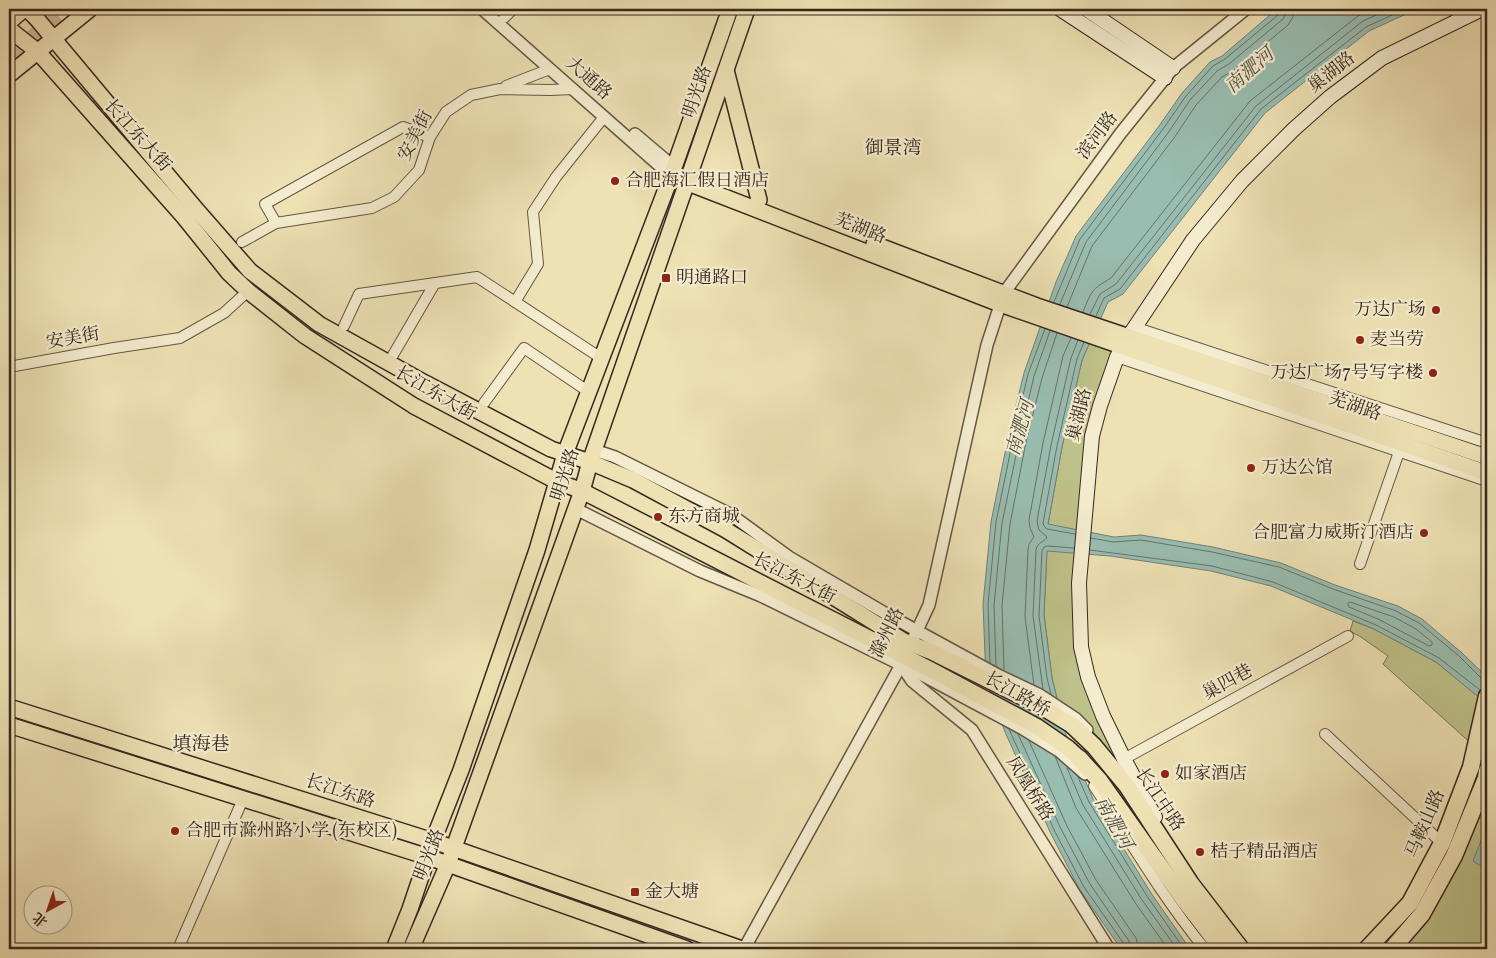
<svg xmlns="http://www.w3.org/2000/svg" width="1496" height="958" viewBox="0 0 1496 958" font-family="Vollkorn,'Noto Serif SC',serif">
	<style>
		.green { fill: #bec189; stroke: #7a7454 }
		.water { fill: #99bdb1; stroke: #718177 }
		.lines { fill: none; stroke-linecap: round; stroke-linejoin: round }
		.shore { stroke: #687268; stroke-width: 1 }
		.trunk-tunnel { stroke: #c9bc96; stroke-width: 16; stroke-dasharray: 16 8; stroke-linecap: butt }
		.minor-casing { stroke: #645644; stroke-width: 12 }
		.tertiary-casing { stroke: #645644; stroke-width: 14 }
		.secondary-casing { stroke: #36271f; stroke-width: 16 }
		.primary-casing { stroke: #36271f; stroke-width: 18 }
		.trunk-casing { stroke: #36271f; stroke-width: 19 }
		.minor { stroke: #f4ecce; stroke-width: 10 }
		.tertiary { stroke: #f4ecce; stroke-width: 11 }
		.secondary { stroke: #f4ecce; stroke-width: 14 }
		.primary { stroke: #eee1b4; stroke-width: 15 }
		.trunk { stroke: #eee1b4; stroke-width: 16 }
		.poi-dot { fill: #8f2418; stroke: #f4ecce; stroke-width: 2 }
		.labels { text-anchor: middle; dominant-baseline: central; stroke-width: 4.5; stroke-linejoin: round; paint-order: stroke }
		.street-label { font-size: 18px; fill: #36271f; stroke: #f4ecce }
		.poi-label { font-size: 18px; fill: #36271f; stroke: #f4ecce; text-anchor: start }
		.water-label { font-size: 19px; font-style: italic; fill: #4f4c44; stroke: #f4ecce }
		.neighbourhood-label { font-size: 19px; fill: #36271f; stroke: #f4ecce }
	</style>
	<rect width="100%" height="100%" fill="#eee1b4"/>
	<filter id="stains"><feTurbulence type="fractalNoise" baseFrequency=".004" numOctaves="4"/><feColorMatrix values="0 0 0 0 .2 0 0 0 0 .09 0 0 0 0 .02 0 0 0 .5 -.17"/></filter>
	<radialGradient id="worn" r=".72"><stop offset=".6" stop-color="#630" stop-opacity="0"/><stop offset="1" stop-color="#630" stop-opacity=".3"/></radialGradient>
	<g class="green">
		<polygon points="1092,337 1122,347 1092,436 1089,554 1079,583 1081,647 1138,794 1059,707 1052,678 1044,615 1048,524 1062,447 1082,360"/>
		<polygon points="1353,621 1374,629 1436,662 1486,702 1475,747 1383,664 1388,656 1361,637 1350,631"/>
		<polygon points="1487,771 1487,944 1484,949 1392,949 1422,914"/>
	</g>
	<g class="water">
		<polygon points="1277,9 1417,9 1369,31 1265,113 1123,294 1108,302 1082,360 1062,447 1048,524 1114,537 1141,535 1213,547 1281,563 1335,585 1398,606 1422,619 1462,653 1487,677 1487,704 1436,662 1374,629 1271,586 1211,571 1110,556 1047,551 1044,615 1052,678 1066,735 1093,799 1151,893 1190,949 1121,949 1080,890 1051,834 1005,732 986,680 983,604 991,522 1008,438 1024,373 1056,282 1076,236 1159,126 1182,93 1210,62 1222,56"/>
		<polygon points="1487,826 1487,870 1473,861"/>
	</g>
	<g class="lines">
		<g class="shore">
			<polyline points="1054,302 1080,239 1163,129 1186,96 1213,66 1225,59 1278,15 1280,9"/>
			<polyline points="1060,304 1086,242 1168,133 1190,100 1217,71 1229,64 1283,19 1286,14 1286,9"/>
			<polyline points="1067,307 1092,246 1174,138 1196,105 1222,77 1234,70 1288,25 1293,17 1294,9"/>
			<path d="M1083,312C1092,290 1091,290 1111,278L1250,101L1358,16L1372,9"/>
			<polyline points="1090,314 1100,294 1116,284 1256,106 1363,21 1390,9"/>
			<polyline points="1096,316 1104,298 1120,289 1261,109 1366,27 1405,9"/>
			<polyline points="1075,534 1047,529 1044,526 1043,523 1057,446 1077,359 1084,342"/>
			<polyline points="1091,538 1113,542 1141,540 1212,552 1279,567 1333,589 1396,611 1419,623 1459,656 1482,679 1487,681"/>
			<polyline points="1090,550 1212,566 1273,582 1376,625 1439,658 1480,690"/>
			<polygon points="1350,602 1394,617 1416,629 1432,642 1432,645 1429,646 1378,619 1349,607 1348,604"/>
			<polyline points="990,663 988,604 996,522 1013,439 1028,374 1045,329"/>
			<polyline points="996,666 994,605 1002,523 1019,441 1034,376 1050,331"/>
			<polyline points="1004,670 1002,605 1010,524 1026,442 1042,378 1057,333"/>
			<polyline points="1034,685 1025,617 1028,550 1029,544 1034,537 1030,528 1029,520 1043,443 1063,356 1071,338"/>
			<path d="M1043,689L1033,616L1036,550C1038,541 1044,543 1047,537L1039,530L1037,521L1051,445L1071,358L1078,340"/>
			<polyline points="1051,694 1047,678 1039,616 1042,551 1044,547 1047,546 1074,548"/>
			<polyline points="1009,729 1055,832 1084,887 1124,944 1125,949"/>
			<polyline points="1018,734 1061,829 1090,884 1129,941 1131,949"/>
			<polyline points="1029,741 1067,826 1096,880 1136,938 1139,949"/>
			<polyline points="1055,756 1076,808 1136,904 1168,949"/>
			<polyline points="1067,768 1083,805 1142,900 1177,949"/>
			<polyline points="1078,777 1089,802 1147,896 1184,949"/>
		</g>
		<g class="trunk-tunnel">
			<polyline points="9,38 43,9"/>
			<polyline points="9,57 67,9"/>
		</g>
		<defs>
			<g id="minor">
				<polyline points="504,18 513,9"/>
				<polyline points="506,86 550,69"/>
				<polyline points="276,223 265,204 403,127 430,137"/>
				<polyline points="242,242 276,223 372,208 394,197 419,170 430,137 446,112 471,95 500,89 550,90 573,89"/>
				<polyline points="515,302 538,264 533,212 556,177 604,117"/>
				<polyline points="344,326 359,294 477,277 601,358"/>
				<polyline points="1134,327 1487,443"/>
				<polyline points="393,355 435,283"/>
				<polyline points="1117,357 1487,481"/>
				<polyline points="9,367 114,348 180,338 224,313 248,291"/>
				<polyline points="484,403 524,348 589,392"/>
				<polyline points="1360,564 1399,452"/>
				<polyline points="1325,734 1442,843"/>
				<polyline points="1124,759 1348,636"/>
				<path d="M1094,786C1130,841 1163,898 1205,949"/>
				<polyline points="178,949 243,799"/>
			</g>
			<g id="tertiary">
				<polyline points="482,9 671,176"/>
				<polyline points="635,134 674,167"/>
				<polyline points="594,450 615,457 730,514 789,557 890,616 998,675 1040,695 1075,718 1087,730"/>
				<polyline points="576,509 700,571 761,596 924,676 1023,729 1059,751 1085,774"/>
				<polyline points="902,666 912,681 972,730 1109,949"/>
				<polyline points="744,949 901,665 929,605 987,345 1004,293 1120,134 1173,68 1246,9"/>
			</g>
			<g id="secondary">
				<polyline points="1060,9 1165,78"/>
				<polyline points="1086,9 1173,68"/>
				<polyline points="1155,817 1124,759 1103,716 1088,677 1081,647 1079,583 1092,436 1100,406 1117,357 1125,342 1193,240 1242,181 1294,129 1330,97 1382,58 1482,9"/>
			</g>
			<g id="primary">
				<polyline points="27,9 37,19 195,208 250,271 319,324 425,383 551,449 590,462 633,480 726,530 904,641 932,652 1042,707 1073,726"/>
				<polyline points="9,22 24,9"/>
				<polyline points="9,29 38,52 184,217 229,273 248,291 305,336 414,406 556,481 582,491 933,671 1036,726 1068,748 1079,758"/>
				<polyline points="726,70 759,200"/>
				<polyline points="9,75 90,9"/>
				<polyline points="678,179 1000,304 1487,473"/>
				<polyline points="874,244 1037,306 1487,457"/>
				<polyline points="9,707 433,841 742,949"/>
				<polyline points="9,725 428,857 687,949"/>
				<polyline points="394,949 410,909 433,841 461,770 537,550 565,454 671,176 730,9"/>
				<polyline points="411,949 448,864 582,491 590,462 747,9"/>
			</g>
			<g id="trunk">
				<polyline points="1073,726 1094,746 1127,786 1191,884 1241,949"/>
				<polyline points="1079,758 1100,781 1182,897 1222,949"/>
				<polyline points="1367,949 1410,903 1442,843 1471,767 1487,696"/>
				<polyline points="1392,949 1422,914 1454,856 1486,778 1487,771"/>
			</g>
		</defs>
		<use href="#minor" class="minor-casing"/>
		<use href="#tertiary" class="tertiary-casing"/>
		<use href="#secondary" class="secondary-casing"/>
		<use href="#primary" class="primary-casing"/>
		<use href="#trunk" class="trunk-casing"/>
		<use href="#minor" class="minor"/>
		<use href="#tertiary" class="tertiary"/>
		<use href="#secondary" class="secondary"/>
		<use href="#primary" class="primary"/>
		<use href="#trunk" class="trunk"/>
	</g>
	<g class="poi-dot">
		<circle cx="615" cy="181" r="5"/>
		<rect x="661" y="273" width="10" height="10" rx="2.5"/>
		<circle cx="1436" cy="310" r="5"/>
		<circle cx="1360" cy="340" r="5"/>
		<circle cx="1433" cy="373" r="5"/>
		<circle cx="1251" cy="468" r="5"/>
		<circle cx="658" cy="517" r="5"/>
		<circle cx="1424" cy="533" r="5"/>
		<circle cx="1165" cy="774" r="5"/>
		<circle cx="175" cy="831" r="5"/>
		<circle cx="1200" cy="852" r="5"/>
		<rect x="630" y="887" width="10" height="10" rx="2.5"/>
	</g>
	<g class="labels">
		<g class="street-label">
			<text transform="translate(1332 73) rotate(-38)">巢湖路</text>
			<text transform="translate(588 79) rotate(42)">大通路</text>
			<text transform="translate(698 92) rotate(-71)">明光路</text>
			<text transform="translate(137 136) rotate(48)">长江东大街</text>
			<text transform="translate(416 136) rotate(-63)">安美街</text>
			<text transform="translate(1098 136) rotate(-53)">滨河路</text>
			<text transform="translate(860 229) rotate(21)">芜湖路</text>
			<text transform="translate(73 339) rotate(-10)">安美街</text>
			<text transform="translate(435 394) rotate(30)">长江东大街</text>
			<text transform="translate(1355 407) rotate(19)">芜湖路</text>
			<text transform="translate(1080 415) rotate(-76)">巢湖路</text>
			<text transform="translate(566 475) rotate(-72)">明光路</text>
			<text transform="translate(794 579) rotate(27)">长江东大街</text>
			<text transform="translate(888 633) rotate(-64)">滁州路</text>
			<text transform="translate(1228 683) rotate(-29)">巢四巷</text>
			<text transform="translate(1017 695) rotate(29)">长江路桥</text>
			<text transform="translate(1029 789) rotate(58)">凤凰桥路</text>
			<text transform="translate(340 792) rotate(18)">长江东路</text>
			<text transform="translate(1159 800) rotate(56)">长江中路</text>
			<text transform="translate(1426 824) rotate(-67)">马鞍山路</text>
			<text transform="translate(430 855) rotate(-69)">明光路</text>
		</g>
		<g class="poi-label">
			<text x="625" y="181">合肥海汇假日酒店</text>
			<text x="676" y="278">明通路口</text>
			<text x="1426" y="310" text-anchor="end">万达广场</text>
			<text x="1370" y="340">麦当劳</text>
			<text x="1423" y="373" text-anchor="end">万达广场7号写字楼</text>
			<text x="1261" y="468">万达公馆</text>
			<text x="668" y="517">东方商城</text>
			<text x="1414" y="533" text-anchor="end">合肥富力威斯汀酒店</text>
			<text x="1175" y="774">如家酒店</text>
			<text x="185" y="831">合肥市滁州路小学 (东校区)</text>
			<text x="1210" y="852">桔子精品酒店</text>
			<text x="645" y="892">金大塘</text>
		</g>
		<g class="water-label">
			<text transform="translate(1250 71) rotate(-41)">南淝河</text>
			<text transform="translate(1021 428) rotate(-74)">南淝河</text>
			<text transform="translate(1113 823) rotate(61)">南淝河</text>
		</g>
		<g class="neighbourhood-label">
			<text x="893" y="149">御景湾</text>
			<text x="201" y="745">填海巷</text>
		</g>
	</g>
	<rect width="1496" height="958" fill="none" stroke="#eee1b4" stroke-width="30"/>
	<rect x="10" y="10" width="1476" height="938" fill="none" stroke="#36271f" stroke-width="2.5"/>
	<rect x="15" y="15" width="1466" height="928" fill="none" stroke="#36271f"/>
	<g transform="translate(48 910) rotate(220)"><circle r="24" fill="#f4ecce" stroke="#a89d88"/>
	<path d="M0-4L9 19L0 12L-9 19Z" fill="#8f2418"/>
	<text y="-8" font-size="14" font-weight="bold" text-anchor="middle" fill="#36271f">北</text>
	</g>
	<rect width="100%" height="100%" filter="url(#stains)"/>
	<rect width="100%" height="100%" fill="url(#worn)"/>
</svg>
